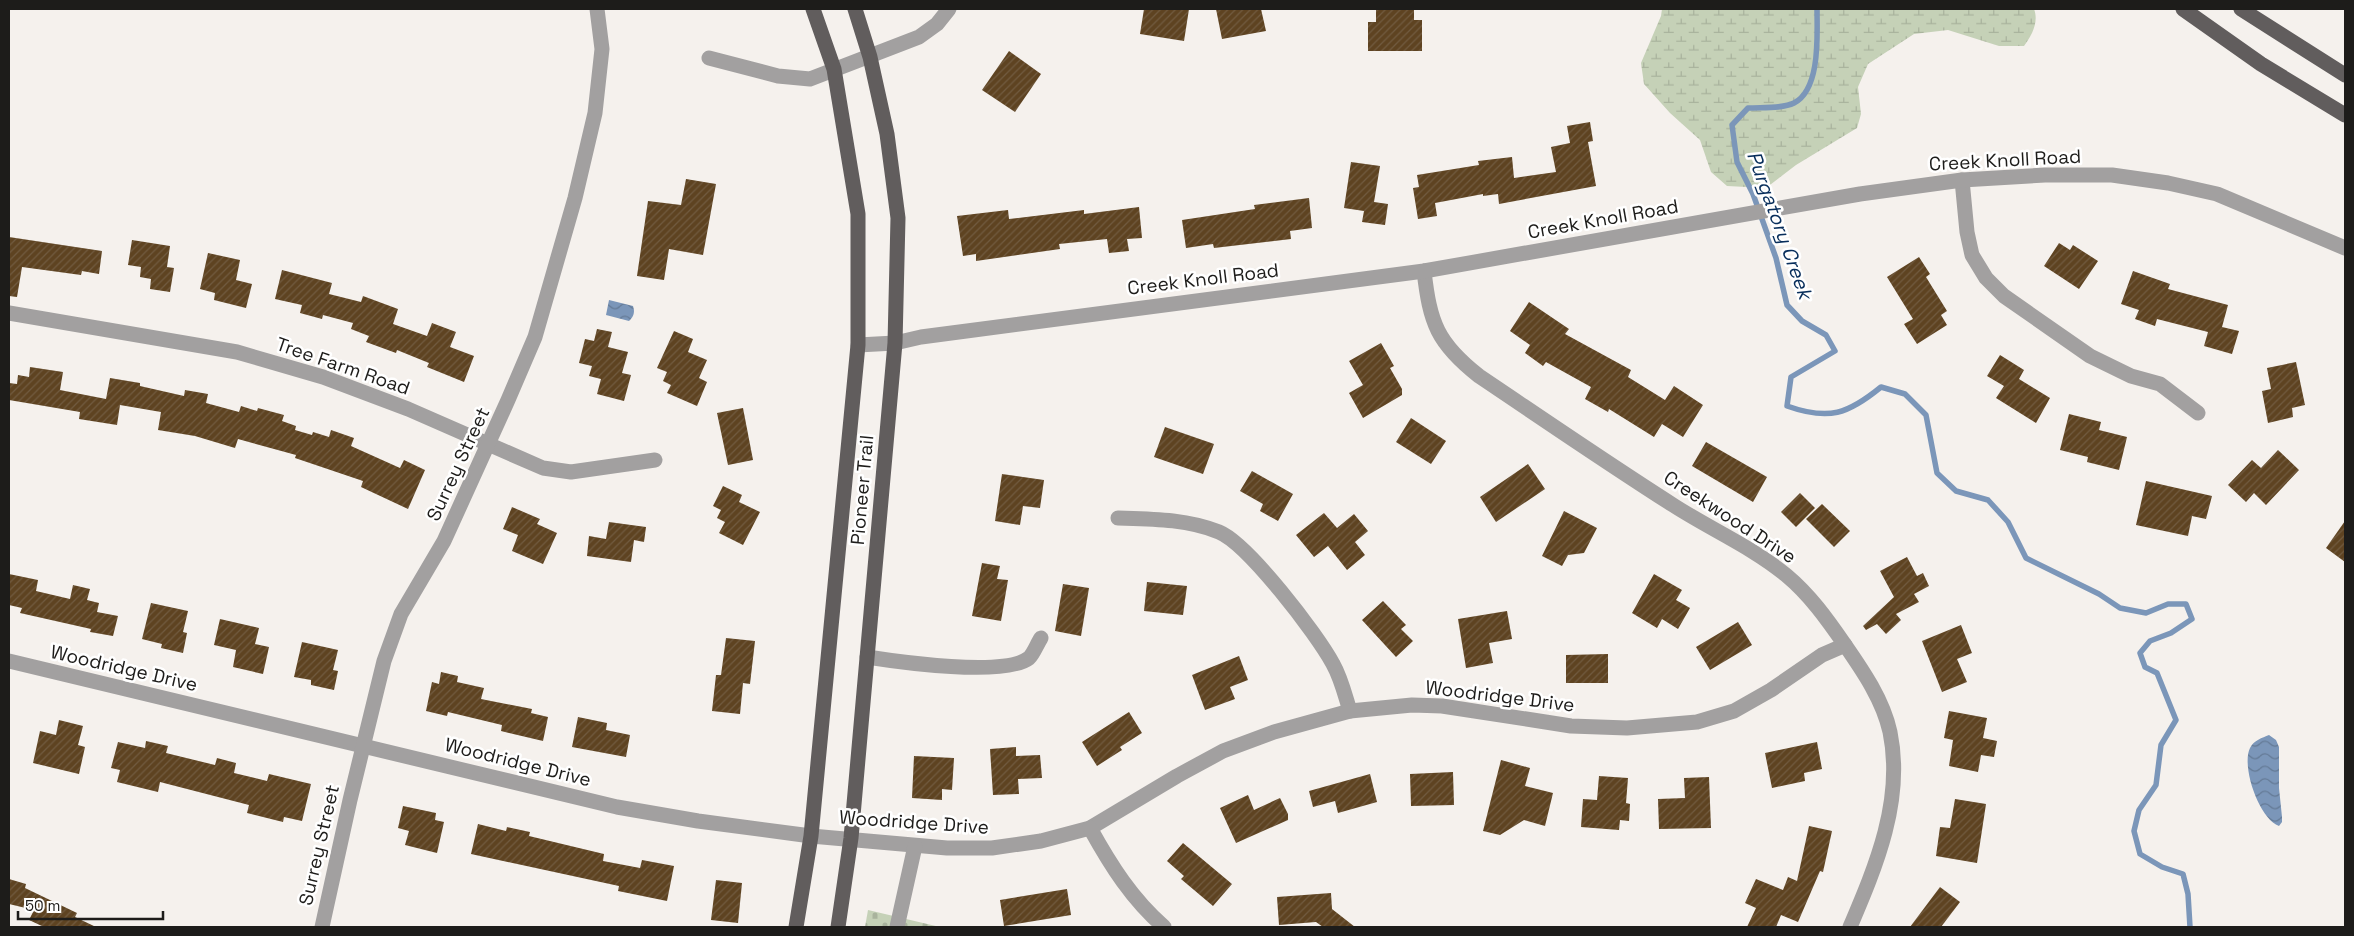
<svg xmlns="http://www.w3.org/2000/svg" width="2354" height="936" viewBox="0 0 2354 936" font-family="'Space Grotesk',sans-serif">
	<style>
		.wetland { fill: url(#wetland-marsh) }
		.cemetery { fill: url(#cemetery-stones) }
		.water { fill: url(#water-waves) }
		.lines { fill: none; stroke-linecap: round; stroke-linejoin: round }
		.stream { stroke: #7b96b9; stroke-width: 5.5 }
		.building { fill: url(#building-hatch) }
		.minor { stroke: #a2a0a0; stroke-width: 15 }
		.major { stroke: #615d5d; stroke-width: 15 }
		.labels { text-anchor: middle; dominant-baseline: central; stroke-width: 5; stroke-linejoin: round; paint-order: stroke }
		.street-label { font-size: 19px; fill: #1d1c1a; stroke: #fff }
		.water-label { font-size: 20px; font-style: italic; fill: #082e5b; stroke: #fff }
	</style>
	<defs>
		<pattern id="wetland-marsh" width="20" height="14" patternUnits="userSpaceOnUse" patternTransform="scale(1.25)"><rect width="20" height="14" fill="#c5d1b7"/><path d="M1 5h8M5 5V1M11 12h8M15 12V8" fill="none" stroke="#a9b39d"/></pattern>
		<pattern id="cemetery-stones" width="16" height="16" patternUnits="userSpaceOnUse" patternTransform="scale(1.25)"><rect width="16" height="16" fill="#c5d1b7"/><path d="M2 7V4a2 2 0 0 1 4 0v3zM10 15v-3a2 2 0 0 1 4 0v3z" fill="#a9b39d"/></pattern>
		<pattern id="water-waves" width="16" height="10" patternUnits="userSpaceOnUse" patternTransform="scale(1.25)"><rect width="16" height="10" fill="#7b96b9"/><path d="M0 5q4-4 8 0t8 0" fill="none" stroke="#647a96"/></pattern>
		<pattern id="building-hatch" width="6" height="6" patternUnits="userSpaceOnUse" patternTransform="scale(1.25)"><rect width="6" height="6" fill="#5e4321"/><path d="M-1 1l2-2M0 6l6-6M5 7l2-2" fill="none" stroke="#715b40"/></pattern>
	</defs>
	<rect width="100%" height="100%" fill="#f5f1ed"/>
	<path class="wetland" d="M1662,9H2034C2039,22 2032,35 2024,46H1999L1948,30L1914,34L1868,64L1858,87L1861,114L1857,128L1796,165L1766,188L1727,186L1711,172L1700,140L1670,113L1644,84L1641,63L1661,16Z"/>
	<polygon class="cemetery" points="868,910 940,927 865,927"/>
	<g class="water">
		<path d="M609,300L633,306C635,312 634,316 629,321L606,315Z"/>
		<path d="M2269,735L2276,740L2279,747V788L2282,817V822L2279,826C2259,819 2241,766 2250,748C2254,740 2262,738 2269,735Z"/>
	</g>
	<g class="lines">
		<path class="stream" d="M1817,9C1817,34 1821,89 1794,103C1782,109 1761,107 1748,108L1732,125L1737,162L1753,194L1776,258L1787,305L1802,321L1826,335L1835,351L1791,377L1787,406C1829,421 1848,414 1881,387L1905,394L1926,415L1937,473L1956,491L1988,500L2008,522L2026,558L2099,594L2120,608L2146,613L2168,604H2186L2192,619L2171,633L2150,641L2140,653L2145,667L2157,673L2176,720L2161,745L2156,785L2139,810L2134,831L2140,854L2162,867L2183,874L2188,894L2190,927"/>
	</g>
	<g class="building">
		<polygon points="1144,9 1189,9 1184,41 1140,34"/>
		<polygon points="1216,9 1261,9 1266,31 1222,39"/>
		<polygon points="1376,9 1414,9 1414,20 1422,20 1422,51 1368,51 1368,22 1376,22"/>
		<polygon points="1009,51 1041,74 1015,112 982,90"/>
		<polygon points="1590,122 1593,141 1588,142 1596,186 1499,204 1498,194 1483,196 1483,194 1435,203 1437,216 1418,219 1413,188 1419,187 1417,175 1479,165 1478,161 1512,157 1514,178 1556,172 1551,147 1570,143 1567,126"/>
		<polygon points="1351,162 1380,166 1374,202 1388,204 1385,225 1362,222 1364,211 1344,208"/>
		<polygon points="686,179 716,184 703,255 669,249 664,280 637,276 648,201 681,205"/>
		<polygon points="1309,198 1312,228 1290,231 1291,239 1214,248 1213,244 1186,248 1182,220 1255,209 1254,205"/>
		<polygon points="1139,207 1142,238 1127,239 1129,251 1109,253 1107,239 1059,244 1060,249 976,261 976,254 963,256 957,216 1008,210 1009,219 1084,210 1084,214"/>
		<polygon points="9,237 102,251 99,274 82,271 81,275 22,267 17,297 9,296"/>
		<polygon points="132,240 170,246 167,267 174,268 170,292 150,289 151,279 140,277 141,267 128,265"/>
		<polygon points="2059,243 2070,250 2073,245 2098,261 2079,289 2044,266"/>
		<polygon points="208,253 240,260 236,280 252,284 246,308 214,300 215,293 200,289"/>
		<polygon points="1919,257 1930,274 1926,277 1947,311 1941,315 1947,325 1917,344 1904,324 1913,319 1887,277"/>
		<polygon points="282,270 332,283 329,294 361,302 363,296 398,309 393,324 427,336 432,323 456,332 450,347 474,356 464,382 427,367 429,363 397,350 396,353 366,342 369,336 351,329 353,323 323,315 322,319 300,313 302,305 275,299"/>
		<polygon points="2133,271 2170,284 2168,289 2228,305 2222,327 2239,331 2232,354 2204,346 2208,332 2157,319 2155,326 2135,319 2139,310 2121,304"/>
		<polygon points="1529,302 1569,329 1565,334 1631,370 1628,377 1665,400 1674,386 1703,405 1683,437 1662,424 1654,437 1609,409 1608,412 1585,399 1591,387 1546,362 1543,366 1525,353 1530,345 1510,331"/>
		<polygon points="597,329 612,332 608,347 628,352 622,373 631,375 624,401 597,394 601,379 589,376 592,366 579,363 585,339 594,341"/>
		<polygon points="674,331 693,339 688,352 707,360 699,378 707,382 697,406 667,393 671,385 663,381 667,372 657,368"/>
		<polygon points="1381,343 1394,366 1390,368 1402,389 1402,395 1363,418 1349,393 1363,385 1349,361"/>
		<polygon points="2000,355 2024,370 2019,379 2050,398 2036,423 1996,398 2004,386 1987,376"/>
		<polygon points="2296,362 2305,405 2292,408 2293,417 2268,423 2262,391 2271,389 2267,368"/>
		<polygon points="30,367 63,372 60,390 106,399 110,378 140,383 140,386 184,396 185,390 208,394 206,403 239,412 241,406 257,411 258,408 284,415 282,421 296,426 295,430 312,435 313,432 329,437 331,430 354,438 351,446 400,468 404,460 425,470 408,509 361,487 363,481 295,458 296,455 238,439 235,448 195,436 158,430 161,412 120,405 117,425 79,419 80,412 9,400 9,383 17,384 18,375 29,377"/>
		<polygon points="743,408 753,460 728,465 717,413"/>
		<polygon points="2069,414 2101,422 2099,430 2127,437 2119,470 2087,462 2088,457 2060,450"/>
		<polygon points="1411,418 1446,441 1431,464 1396,442"/>
		<polygon points="1165,427 1214,444 1203,474 1154,457"/>
		<polygon points="1706,442 1767,477 1753,502 1692,466"/>
		<polygon points="2278,450 2299,470 2266,505 2254,493 2246,502 2228,485 2252,460 2261,468"/>
		<polygon points="1528,464 1545,489 1496,522 1480,497"/>
		<polygon points="1252,471 1293,494 1278,521 1260,511 1263,504 1240,491"/>
		<polygon points="1002,474 1044,480 1040,508 1023,506 1020,525 995,521"/>
		<polygon points="2146,481 2212,496 2206,519 2192,516 2188,536 2136,525"/>
		<polygon points="723,486 742,495 739,502 760,512 743,545 719,533 725,522 717,518 721,510 713,506"/>
		<polygon points="1800,493 1815,508 1796,527 1781,512"/>
		<polygon points="1822,504 1850,531 1834,547 1806,519"/>
		<polygon points="512,507 540,519 537,524 557,533 543,564 512,551 518,535 503,529"/>
		<polygon points="1564,511 1597,528 1584,553 1568,555 1562,566 1542,556"/>
		<polygon points="1324,513 1337,528 1354,514 1368,531 1355,542 1365,555 1347,570 1328,546 1314,557 1296,535"/>
		<polygon points="2345,521 2345,562 2326,548"/>
		<polygon points="609,522 646,527 644,542 634,540 631,562 587,556 589,536 606,539"/>
		<polygon points="1907,557 1917,576 1923,573 1929,586 1914,594 1919,602 1896,614 1901,620 1886,634 1877,624 1866,630 1863,626 1894,597 1880,571"/>
		<polygon points="982,563 1000,566 997,579 1008,580 1001,621 972,616"/>
		<polygon points="9,574 38,580 36,591 70,599 73,585 90,589 87,600 99,603 97,612 118,616 113,636 90,632 91,629 20,613 22,608 9,605"/>
		<polygon points="1654,574 1682,590 1676,600 1690,608 1678,629 1662,619 1657,628 1632,613"/>
		<polygon points="1147,582 1187,586 1183,615 1144,611"/>
		<polygon points="1063,584 1089,588 1081,636 1055,631"/>
		<polygon points="1383,601 1406,625 1401,629 1413,641 1396,657 1362,620"/>
		<polygon points="151,603 188,611 183,632 187,633 183,653 161,648 162,644 142,639"/>
		<polygon points="1507,611 1512,639 1489,643 1493,663 1466,668 1458,619"/>
		<polygon points="220,619 259,628 255,644 269,647 263,674 233,667 236,650 214,645"/>
		<polygon points="1738,622 1752,645 1710,670 1696,647"/>
		<polygon points="1961,625 1972,653 1957,659 1967,682 1942,692 1922,641"/>
		<polygon points="726,638 755,641 750,684 743,683 740,714 712,711 716,675 721,675"/>
		<polygon points="302,642 338,650 333,670 338,671 334,690 311,685 311,680 294,677"/>
		<polygon points="1608,654 1608,683 1566,683 1566,655"/>
		<polygon points="1239,656 1248,680 1230,687 1235,699 1205,710 1192,675"/>
		<polygon points="441,672 458,676 457,682 484,688 481,699 532,709 531,713 548,717 543,741 501,731 502,725 448,712 447,716 426,711 432,682 439,684"/>
		<polygon points="1949,711 1987,718 1983,738 1997,741 1994,757 1981,755 1978,772 1949,766 1953,740 1944,738"/>
		<polygon points="1129,712 1142,733 1120,747 1122,750 1097,766 1082,742"/>
		<polygon points="578,717 607,723 606,730 630,735 626,757 572,747"/>
		<polygon points="59,720 83,726 78,745 85,747 79,774 33,763 40,731 56,735"/>
		<polygon points="146,741 168,746 166,753 215,765 217,758 236,763 234,773 267,781 269,774 311,784 302,821 284,817 283,822 247,813 249,805 160,782 158,792 117,782 120,770 111,768 118,742 145,748"/>
		<polygon points="1817,742 1822,769 1804,773 1805,781 1772,788 1765,753"/>
		<polygon points="1016,747 1016,756 1040,755 1042,778 1018,779 1019,794 993,795 990,749"/>
		<polygon points="914,756 954,758 952,790 942,789 942,800 912,798"/>
		<polygon points="1501,760 1530,768 1525,786 1553,793 1545,826 1524,820 1500,835 1483,831"/>
		<polygon points="1453,772 1454,805 1411,806 1410,774"/>
		<polygon points="1370,774 1377,802 1338,813 1335,801 1313,807 1309,791"/>
		<polygon points="1599,776 1628,778 1626,803 1630,804 1629,821 1620,820 1619,830 1581,827 1583,799 1597,800"/>
		<polygon points="1709,777 1711,828 1659,829 1658,799 1685,798 1684,778"/>
		<polygon points="1248,795 1254,810 1280,798 1288,814 1288,820 1236,843 1220,808"/>
		<polygon points="1955,799 1986,804 1977,863 1936,856 1940,827 1950,828"/>
		<polygon points="403,806 436,813 435,820 444,822 437,853 405,845 409,831 398,828"/>
		<polygon points="478,824 506,831 507,827 530,832 529,836 604,854 603,861 640,868 642,860 674,866 667,901 618,891 619,886 471,854"/>
		<polygon points="1809,826 1832,831 1823,872 1820,871 1798,922 1781,915 1776,927 1747,927 1756,908 1745,903 1756,879 1783,890 1788,877 1797,881"/>
		<polygon points="1183,843 1232,884 1213,906 1181,879 1184,876 1167,861"/>
		<polygon points="9,879 26,884 25,888 77,913 75,917 96,927 44,927 29,920 34,910 9,904"/>
		<polygon points="716,880 742,883 738,923 711,920"/>
		<polygon points="1940,887 1960,902 1941,927 1910,927"/>
		<polygon points="1067,889 1071,915 1004,926 1000,900"/>
		<polygon points="1331,893 1332,909 1355,927 1323,927 1316,922 1279,925 1277,897"/>
	</g>
	<g class="lines">
		<g class="minor">
			<polyline points="709,58 778,76 810,79 919,37 937,24 949,9"/>
			<polyline points="1962,180 1967,232 1972,255 1986,278 2004,296 2090,356 2131,376 2160,384 2198,413"/>
			<path d="M1424,271C1430,323 1437,343 1479,376C1543,419 1607,463 1673,505C1710,529 1752,547 1786,575C1810,595 1827,619 1845,645C1863,671 1883,700 1890,732C1904,800 1876,866 1850,927"/>
			<polyline points="9,313 237,352 323,377 408,409 543,468 571,472 655,460"/>
			<polyline points="858,345 895,343 921,337 1424,271 1860,194 1962,180 2045,175 2112,175 2168,183 2217,194 2345,248"/>
			<path d="M1118,518C1152,519 1187,519 1219,532C1248,544 1317,634 1333,664C1341,678 1345,695 1350,711"/>
			<path d="M867,657C899,662 1005,677 1029,658C1034,653 1037,644 1041,638"/>
			<polyline points="9,661 617,807 698,821 811,836 947,848 992,848 1041,841 1090,828 1177,776 1223,751 1274,732 1350,711 1412,705 1442,706 1571,726 1627,728 1697,722 1734,711 1771,690 1822,655 1845,645"/>
			<path d="M1090,828C1111,866 1132,899 1164,927"/>
			<polyline points="322,927 350,800 384,661 401,614 444,541 508,400 535,337 575,198 595,113 602,49 597,9"/>
			<polyline points="897,927 915,846"/>
		</g>
		<g class="major">
			<polyline points="2183,9 2261,64 2345,115"/>
			<polyline points="2241,9 2345,75"/>
			<polyline points="796,927 811,836 858,345 858,214 834,69 813,9"/>
			<polyline points="838,927 851,838 895,343 898,218 887,134 870,57 855,9"/>
		</g>
	</g>
	<g class="labels">
		<g class="street-label">
			<text transform="translate(2005 160) rotate(-3)">Creek Knoll Road</text>
			<text transform="translate(1603 219) rotate(-10)">Creek Knoll Road</text>
			<text transform="translate(1203 279) rotate(-7)">Creek Knoll Road</text>
			<text transform="translate(343 366) rotate(19)">Tree Farm Road</text>
			<text transform="translate(458 464) rotate(-65)">Surrey Street</text>
			<text transform="translate(862 490) rotate(-85)">Pioneer Trail</text>
			<text transform="translate(1730 517) rotate(33)">Creekwood Drive</text>
			<text transform="translate(124 668) rotate(13)">Woodridge Drive</text>
			<text transform="translate(1500 696) rotate(7)">Woodridge Drive</text>
			<text transform="translate(518 762) rotate(14)">Woodridge Drive</text>
			<text transform="translate(914 822) rotate(4)">Woodridge Drive</text>
			<text transform="translate(319 845) rotate(-77)">Surrey Street</text>
		</g>
		<g class="water-label">
			<text transform="translate(1780 225) rotate(70)">Purgatory Creek</text>
		</g>
	</g>
	<rect width="2354" height="936" fill="none" stroke="#1d1c1a" stroke-width="20"/>
	<path d="M18 911v8h145v-8" fill="none" stroke="#1d1c1a" stroke-width="2.5"/>
	<text x="25" y="911" font-size="15" fill="#1d1c1a" stroke="#ffffff" stroke-width="4" paint-order="stroke">50 m</text>
</svg>
